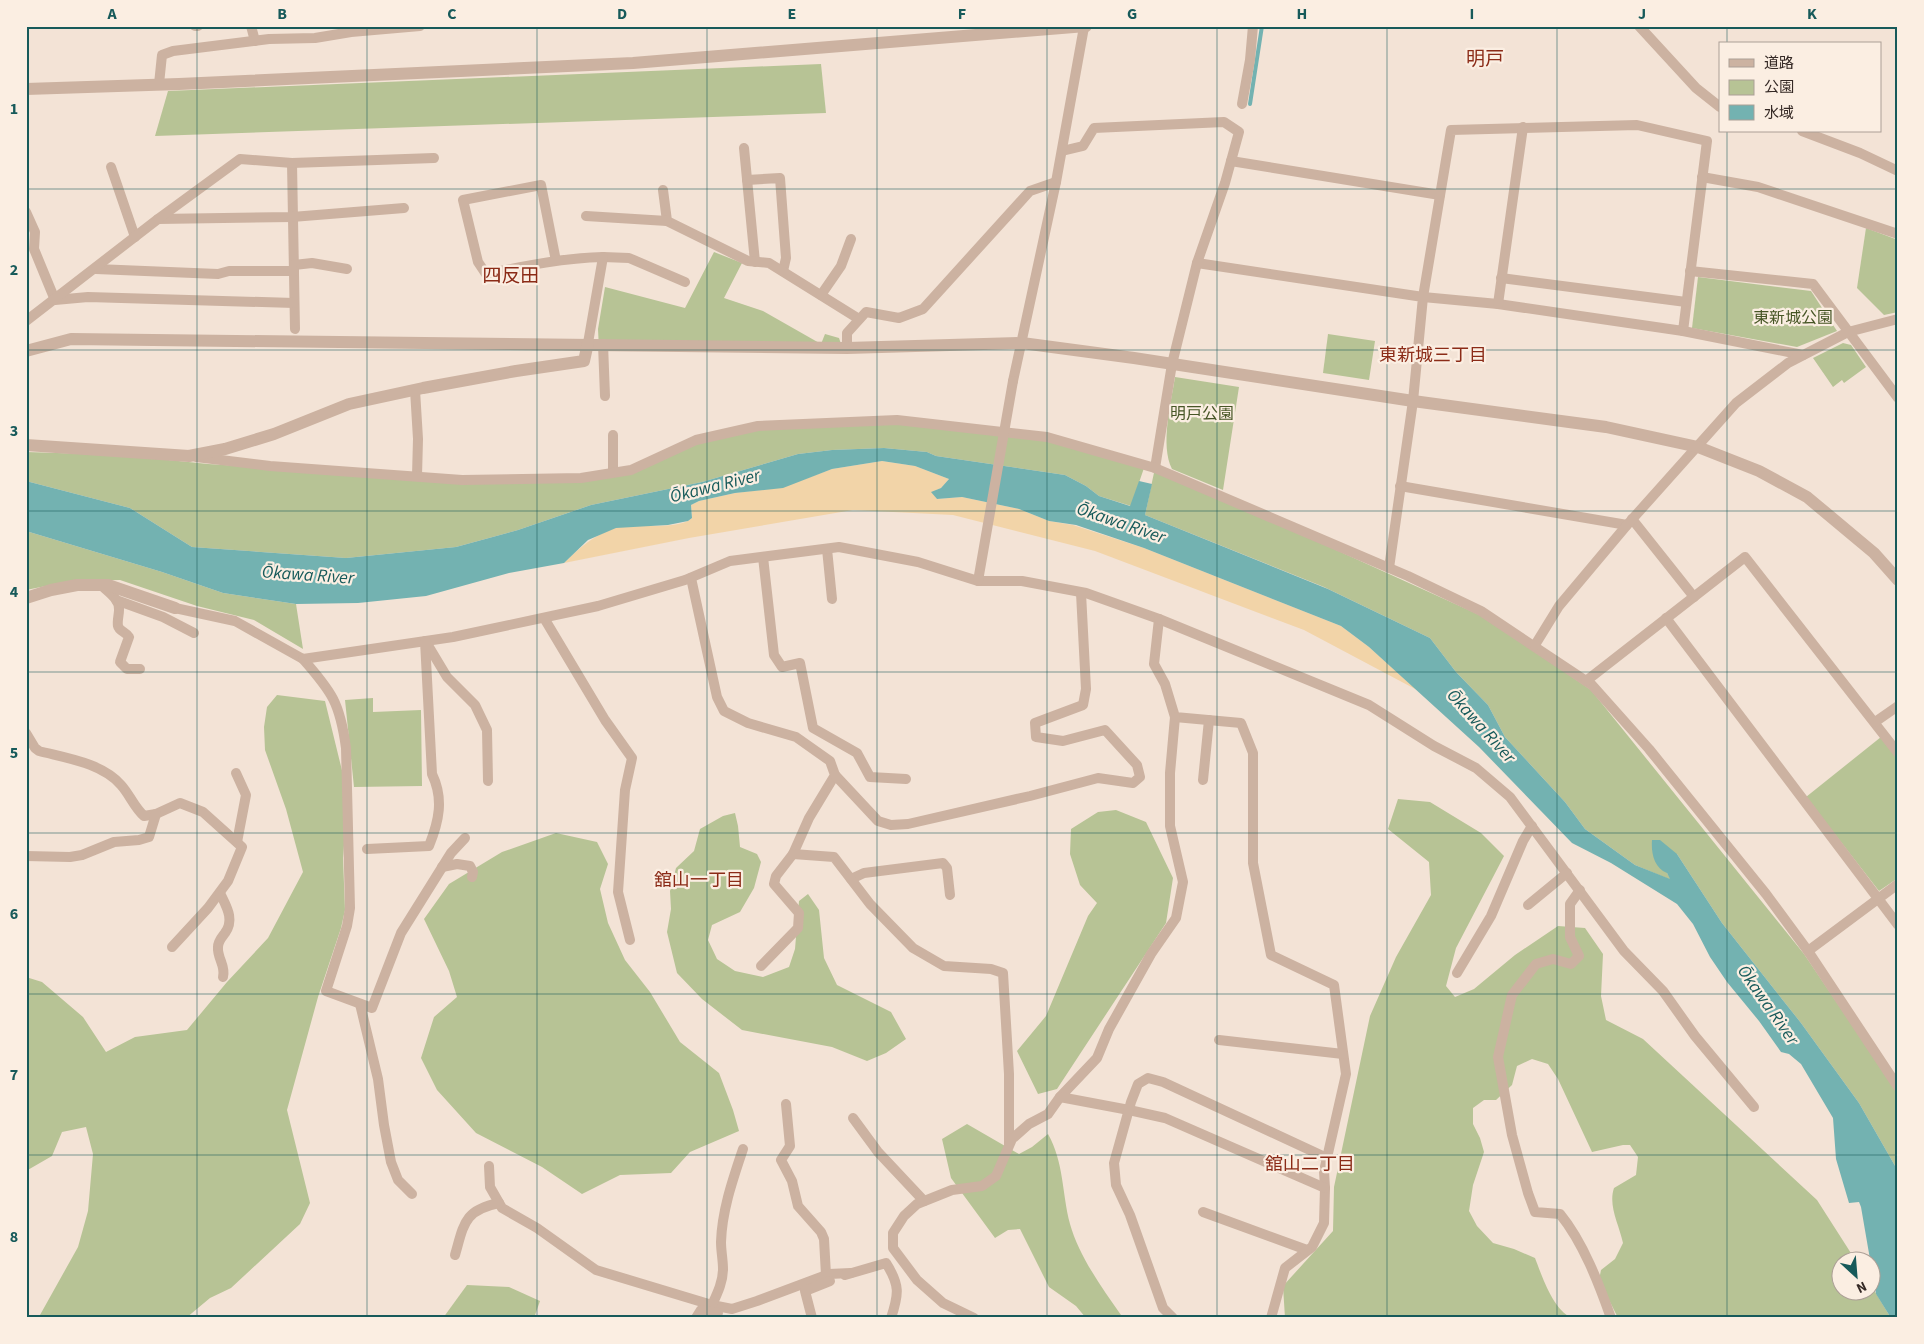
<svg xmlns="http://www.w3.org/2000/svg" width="1924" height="1344" viewBox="0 0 1924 1344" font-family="'Source Sans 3','Noto Sans JP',sans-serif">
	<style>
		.green { fill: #b7c395 }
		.sand { fill: #f2d4a8 }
		.water { fill: #73b2b1 }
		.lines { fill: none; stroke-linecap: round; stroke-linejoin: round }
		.stream { stroke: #73b2b1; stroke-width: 4 }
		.minor { stroke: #ccb2a1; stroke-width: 10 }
		.tertiary { stroke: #ccb2a1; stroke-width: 12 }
		.minor-bridge { stroke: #ccb2a1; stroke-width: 10 }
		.grid { fill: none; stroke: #175a5a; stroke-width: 1; stroke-opacity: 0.55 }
		.labels { text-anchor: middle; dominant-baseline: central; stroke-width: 4.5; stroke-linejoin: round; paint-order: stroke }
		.park-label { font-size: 16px; fill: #475626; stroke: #fbeee2 }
		.neighbourhood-label { font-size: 18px; fill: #8b2b17; stroke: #fbeee2 }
		.water-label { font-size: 18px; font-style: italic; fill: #175a5a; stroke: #fbeee2 }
		.quarter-label { font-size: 19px; fill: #8b2b17; stroke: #fbeee2 }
		.neatline { fill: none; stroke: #175a5a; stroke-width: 2 }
		.grid-label { font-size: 16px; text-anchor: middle; font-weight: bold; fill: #175a5a }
	</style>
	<rect width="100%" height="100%" fill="#f3e3d6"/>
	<g class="green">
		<polygon points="821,64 826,113 155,136 168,91"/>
		<polygon points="1866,228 1898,240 1898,312 1884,315 1857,288"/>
		<polygon points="714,252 742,263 724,298 763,311 821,344 825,334 839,338 841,344 599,349 598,329 605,287 685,308"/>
		<polygon points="1698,277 1811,291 1837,331 1797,347 1692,328"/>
		<polygon points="1328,334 1375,341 1369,380 1323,373"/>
		<polygon points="1843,343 1851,345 1866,367 1844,383 1842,380 1833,387 1813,358"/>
		<path d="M1175,377L1239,387L1223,490L1172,469C1160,445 1171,403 1175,377Z"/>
		<polygon points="897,420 1047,437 1144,468 1131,506 1099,496 1086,486 1065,475 936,456 927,452 884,448 832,450 798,454 702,482 591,505 518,530 456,547 346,558 192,547 130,508 26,481 26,452 119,455 208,464 462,480 581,478 631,469 701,439 758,426"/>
		<polygon points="1155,468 1484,617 1591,690 1804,954 1898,1093 1898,1171 1859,1103 1801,1023 1722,923 1677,854 1667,873 1671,880 1635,865 1585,829 1565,802 1505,737 1488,705 1456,672 1430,638 1324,587 1145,515"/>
		<polygon points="26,531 162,572 223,593 296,604 303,649 254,620 197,606 120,580 71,581 26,590"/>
		<polygon points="277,695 325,701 348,795 343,858 345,910 341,928 318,997 287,1110 310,1203 300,1224 231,1288 210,1298 186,1318 45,1318 40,1315 78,1247 88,1211 93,1154 86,1127 62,1132 52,1156 26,1171 26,977 42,982 83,1017 106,1052 135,1037 187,1030 227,982 268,938 303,872 286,809 265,750 264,727 267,707"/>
		<polygon points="373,698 373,712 421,710 422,786 354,787 345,700"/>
		<polygon points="1881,737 1898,759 1898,878 1879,891 1806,797"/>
		<path d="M1398,799L1430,802L1481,833L1504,856L1456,948L1446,986L1455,997L1474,989L1515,955L1558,926L1585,928L1603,954L1601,996L1606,1020L1643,1039L1817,1200L1856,1261L1842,1262V1292H1872V1287L1891,1318H1618L1599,1280L1601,1270L1615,1259L1623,1243C1619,1224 1608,1206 1614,1188L1636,1175L1638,1157L1630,1145H1623L1592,1152L1558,1079L1548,1064L1532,1059L1517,1066L1512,1085L1496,1100H1484L1473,1108V1124L1480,1138L1484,1152L1473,1185L1469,1211L1477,1226L1493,1243L1514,1249L1535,1258C1542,1276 1553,1310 1572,1318H1285L1283,1286L1333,1231L1334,1187L1370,1016L1396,957L1431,895L1429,862L1388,829Z"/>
		<polygon points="1116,810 1146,822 1173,878 1166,923 1057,1089 1038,1094 1017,1051 1046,1016 1088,916 1097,903 1080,885 1070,854 1071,829 1098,812"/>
		<polygon points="735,813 738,826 740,847 757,854 761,862 754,888 740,912 712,925 708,940 717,959 735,971 763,977 789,967 795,949 799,901 808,894 819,910 824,958 837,985 891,1012 906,1039 886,1053 867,1061 832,1047 742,1030 702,999 677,973 667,932 671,909 670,891 676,868 694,851 700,829 723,816"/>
		<polygon points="556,833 597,842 608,864 600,889 608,923 625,960 650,992 680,1042 719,1073 733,1110 739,1131 690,1152 671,1173 620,1175 582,1194 542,1167 476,1133 437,1090 421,1058 434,1017 457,997 449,971 424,919 449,884 502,852"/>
		<path d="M967,1124L1019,1154L1032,1147L1048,1134C1064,1162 1062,1194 1070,1224C1079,1256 1102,1288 1121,1315L1116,1318H1086L1076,1306L1049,1287L1020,1229L1008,1230L995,1238L951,1178L942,1139Z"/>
		<polygon points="467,1285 509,1287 540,1301 534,1318 443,1318"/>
	</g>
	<path class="sand" d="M882,461L915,466L949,479L941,488L932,492L937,499L962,497L1019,509L1049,521L1073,525L1144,548L1341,626L1369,647L1417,690L1304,630L1095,551L953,515L853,510L689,538L564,563C579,548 594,535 615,528C634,523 678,531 692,518L691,505L699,501L735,493L783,487L832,469Z"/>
	<path class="water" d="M884,448L927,452L936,456L1065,475L1086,486L1099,496L1130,506L1139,481L1152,484L1145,515L1328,589L1430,638L1456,672L1488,705L1505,737L1565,802L1585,829L1635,865L1670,879L1667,873C1654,868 1651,853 1652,840H1660L1677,854L1722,923L1801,1023L1859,1103L1898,1171V1318H1891L1876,1294L1861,1207L1859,1202L1849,1203L1836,1159L1833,1118L1801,1064L1789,1054L1781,1052L1759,1021L1727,982L1710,957L1693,924L1677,904L1611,863L1572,843L1479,747L1369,647L1341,626L1144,548L1076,525L1049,521L1019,509L962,497L937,499L931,492L941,488L949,479L915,466L882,461L832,469L783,488L735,493L699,501L691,505L692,518L688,521L668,525L616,528L588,540L564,563L509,573L426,596L358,603L296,604L223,593L162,572L26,531V481L130,508L192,547L346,558L456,547L518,530L591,505L702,482L798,454L832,450Z"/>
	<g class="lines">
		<polyline class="stream" points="1250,104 1262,26"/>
		<g class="minor">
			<polyline points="195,26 198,26"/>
			<polyline points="251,26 255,41"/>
			<polyline points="1639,26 1696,88 1720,107"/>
			<polyline points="159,84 162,55 173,51 269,39 315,38 351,32 420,26"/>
			<polyline points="1242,104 1250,60 1253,26"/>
			<polyline points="1802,131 1860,153 1898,171"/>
			<polyline points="744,148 755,262"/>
			<polyline points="1062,151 1083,146 1094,128 1224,122 1239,132 1225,183 1197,263 1172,364 1155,468"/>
			<polyline points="1231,161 1440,195"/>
			<polyline points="292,163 295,329"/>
			<polyline points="111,167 135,237"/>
			<polyline points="1702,177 1758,187 1898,234"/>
			<polyline points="747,180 780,178 786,258 783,271"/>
			<polyline points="663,190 667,221 748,261 769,263 859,319"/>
			<polyline points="26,212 35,232 34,249 55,300 88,297 294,303"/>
			<polyline points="586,216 667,221"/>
			<polyline points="158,219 292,217 404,208"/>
			<polyline points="603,257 629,258 685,282"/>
			<path d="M556,261L541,185L463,200L478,262L486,274C525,266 563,258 603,257L588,343"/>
			<polyline points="1197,263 1423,297 1498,304 1683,331 1707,141 1637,125 1451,130 1423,297 1413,401 1389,568"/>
			<polyline points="294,265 312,263 347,269"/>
			<polyline points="96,269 218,274 229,271 294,271"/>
			<polyline points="1690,271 1813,284 1898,398"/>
			<polyline points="1501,278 1686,302"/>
			<polyline points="821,295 841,266 851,239"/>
			<polyline points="1498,304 1523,127"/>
			<polyline points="26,321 158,219 240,159 292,163 434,158"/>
			<polyline points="1683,331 1803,355"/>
			<polyline points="603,344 605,396"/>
			<polyline points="847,348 847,333 866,312 899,318 923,309 1030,191 1056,182"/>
			<polyline points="1013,381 1056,182 1084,27"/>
			<polyline points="415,390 418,439 417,476"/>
			<polyline points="613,435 613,472"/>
			<polyline points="196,457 270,466 462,480 581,478 631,470 696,440 758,426 897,420 1047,437 1155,468 1408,576 1481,611 1592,685 1649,749 1766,894 1808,951 1898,1087"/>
			<polyline points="1400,486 1627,525"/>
			<polyline points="1632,519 1694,597"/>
			<polyline points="827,549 832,599"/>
			<polyline points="763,557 774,655 782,667 800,663 813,728 857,753 870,777 906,779"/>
			<polyline points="691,578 717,697 724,711 748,723 796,737 830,761 835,775 809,818 793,854"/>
			<path d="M101,585C108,592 120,599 119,610C119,615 117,621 118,626C119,631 126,632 129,637L120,662L127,669H140"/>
			<polyline points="116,600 163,617 194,633"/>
			<polyline points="175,608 235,621 303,659 453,637 598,606 685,580 730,561 839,547 918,562 978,581 1022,581 1086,593 1159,619 1154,664 1165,684 1175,717 1241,723 1253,753 1253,863 1271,955 1334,985 1346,1074 1324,1171 1325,1188 1324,1223 1312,1247 1285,1268 1271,1318"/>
			<polyline points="544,618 605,720 632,758 625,790 618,892 630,940"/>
			<polyline points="1666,618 1898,925"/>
			<polyline points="1159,619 1369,705 1434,746 1476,768 1510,797 1624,951 1663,991 1695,1036 1754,1107"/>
			<polyline points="426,642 447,677 475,705 487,730 488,781"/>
			<polyline points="1535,645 1559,606 1627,525 1736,403 1788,363 1848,332 1898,319"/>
			<path d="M303,659C332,692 340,703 346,748L350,908L347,926L326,991L372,1008L401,933L451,853L465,838"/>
			<polyline points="1586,681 1745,557 1898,753"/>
			<polyline points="1875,722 1898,706"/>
			<path d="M26,733L35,748L39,751C66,758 102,763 121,785C130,795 134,807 144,816L156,814L180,803L203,812L242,847L228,881L208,908L172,947"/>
			<polyline points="236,773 246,795 237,842"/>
			<polyline points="835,775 878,821 891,825 908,824 1030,796 1098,778 1133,783 1140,777 1137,765 1105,730 1063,741 1036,737 1035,723 1083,705 1086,689 1081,593"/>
			<polyline points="1203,780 1209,720"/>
			<path d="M367,849L429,846C439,821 444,799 432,774L425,641"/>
			<polyline points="26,856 70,857 82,855 114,842 139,840 149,837 156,814"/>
			<polyline points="442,867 457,864 470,866 473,872 472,877"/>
			<polyline points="851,879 864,873 943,863 947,868 950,895"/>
			<path d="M1580,890L1570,904V937L1579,956L1571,964L1553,959L1536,964L1512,995L1498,1057L1512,1135L1528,1193L1535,1212L1560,1214C1583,1242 1599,1284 1611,1318"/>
			<path d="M220,893C226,906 235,919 225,933C222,937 218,941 218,947C217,958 226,966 223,977"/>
			<polyline points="1528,905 1567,873"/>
			<polyline points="1808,951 1898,884"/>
			<polyline points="761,966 798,928 799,913 774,884 776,876 793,854 834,857 870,904 913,948 944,966 991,969 1003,973 1009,1074 1009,1144"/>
			<polyline points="1457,973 1491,916 1523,841 1532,826"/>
			<polyline points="360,1004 378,1079 384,1125 391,1162 398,1180 412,1194"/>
			<polyline points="1219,1040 1343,1054"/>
			<polyline points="1060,1097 1097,1058 1109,1029 1151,954 1176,918 1183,882 1170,826 1170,773 1175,717"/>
			<polyline points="786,1104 790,1146 781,1160 792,1181 798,1206 821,1232 824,1239 826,1275"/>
			<polyline points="853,1118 878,1152 924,1201"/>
			<polyline points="489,1166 490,1187 502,1208 537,1228 596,1270 712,1305 732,1309 757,1301 829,1274 851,1273"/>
			<polyline points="1203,1212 1307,1250"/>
			<path d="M455,1255C464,1224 464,1210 499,1203"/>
			<path d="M845,1275L886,1263C900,1285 899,1294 891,1318"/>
			<path d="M712,1305C717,1294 723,1282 723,1269C723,1260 721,1251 721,1242C722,1210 733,1179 743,1149"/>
			<polyline points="696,1318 701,1310 718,1313"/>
			<polyline points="812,1318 805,1291 830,1281"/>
			<polyline points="974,1318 943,1303 917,1280 893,1248 893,1233 904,1216 917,1204 952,1190 982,1186 996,1176 1012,1139 1029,1124 1048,1114 1060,1097 1129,1110 1165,1118 1325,1188"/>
			<polyline points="1173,1318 1163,1308 1130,1215 1116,1185 1114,1163 1131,1102 1138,1084 1148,1078 1163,1082 1327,1158"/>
		</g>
		<g class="tertiary">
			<polyline points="26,89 179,84 633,63 1086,26"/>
			<polyline points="26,351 71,339 847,348 1022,343 1134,358 1413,401 1606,427 1698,447 1759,471 1807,497 1874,553 1898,580"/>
			<polyline points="26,445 189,456 225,449 274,434 349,404 423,388 516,371 584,361 588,343"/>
			<polyline points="26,598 51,590 77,585 108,585 175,608"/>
		</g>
		<polyline class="minor-bridge" points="978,581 1013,381"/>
	</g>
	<path class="grid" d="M197,26V1318M367,26V1318M537,26V1318M707,26V1318M877,26V1318M1047,26V1318M1217,26V1318M1387,26V1318M1557,26V1318M1727,26V44M1727,131V1318M26,189H1898M26,350H1898M26,511H1898M26,672H1898M26,833H1898M26,994H1898M26,1155H1898"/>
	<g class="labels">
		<g class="park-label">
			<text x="1793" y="318">東新城公園</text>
			<text x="1202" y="414">明戸公園</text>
		</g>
		<g class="neighbourhood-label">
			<text x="1433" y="355">東新城三丁目</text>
			<text x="699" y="880">舘山一丁目</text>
			<text x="1310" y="1164">舘山二丁目</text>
		</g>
		<g class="water-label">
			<text transform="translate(715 486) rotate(-14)">Ōkawa River</text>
			<text transform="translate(1121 523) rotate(19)">Ōkawa River</text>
			<text transform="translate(308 575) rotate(4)">Ōkawa River</text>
			<text transform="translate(1481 726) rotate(48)">Ōkawa River</text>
			<text transform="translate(1768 1005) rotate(55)">Ōkawa River</text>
		</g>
		<g class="quarter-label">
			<text x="1485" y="59">明戸</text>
			<text x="511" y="276">四反田</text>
		</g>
	</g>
	<rect width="1924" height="1344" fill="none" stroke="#fbeee2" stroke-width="55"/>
	<rect x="1719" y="42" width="162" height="90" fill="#fbeee2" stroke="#ac9f96"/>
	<rect x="1729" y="59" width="25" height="8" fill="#ccb2a1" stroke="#ac9f96"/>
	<text x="1764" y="68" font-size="15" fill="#352925">道路</text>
	<rect x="1729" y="80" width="25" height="15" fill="#b7c395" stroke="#ac9f96"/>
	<text x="1764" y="92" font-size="15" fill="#352925">公園</text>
	<rect x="1729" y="105" width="25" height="15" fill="#73b2b1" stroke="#ac9f96"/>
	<text x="1764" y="118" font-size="15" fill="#352925">水域</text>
	<g transform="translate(1856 1276) rotate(154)"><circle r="24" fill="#fbeee2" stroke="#ac9f96"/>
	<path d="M0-4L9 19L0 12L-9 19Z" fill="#175a5a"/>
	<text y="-8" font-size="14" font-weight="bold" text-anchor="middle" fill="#352925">N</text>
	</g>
	<rect x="28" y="28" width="1868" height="1288" class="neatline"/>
	<g class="grid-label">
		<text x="112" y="19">A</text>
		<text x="282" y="19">B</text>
		<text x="452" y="19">C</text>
		<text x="622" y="19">D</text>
		<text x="792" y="19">E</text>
		<text x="962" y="19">F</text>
		<text x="1132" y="19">G</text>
		<text x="1302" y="19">H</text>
		<text x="1472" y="19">I</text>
		<text x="1642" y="19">J</text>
		<text x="1812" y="19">K</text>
		<text x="14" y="114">1</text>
		<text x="14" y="275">2</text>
		<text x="14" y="436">3</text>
		<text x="14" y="597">4</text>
		<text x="14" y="758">5</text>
		<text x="14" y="919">6</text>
		<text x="14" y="1080">7</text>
		<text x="14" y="1242">8</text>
	</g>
</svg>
